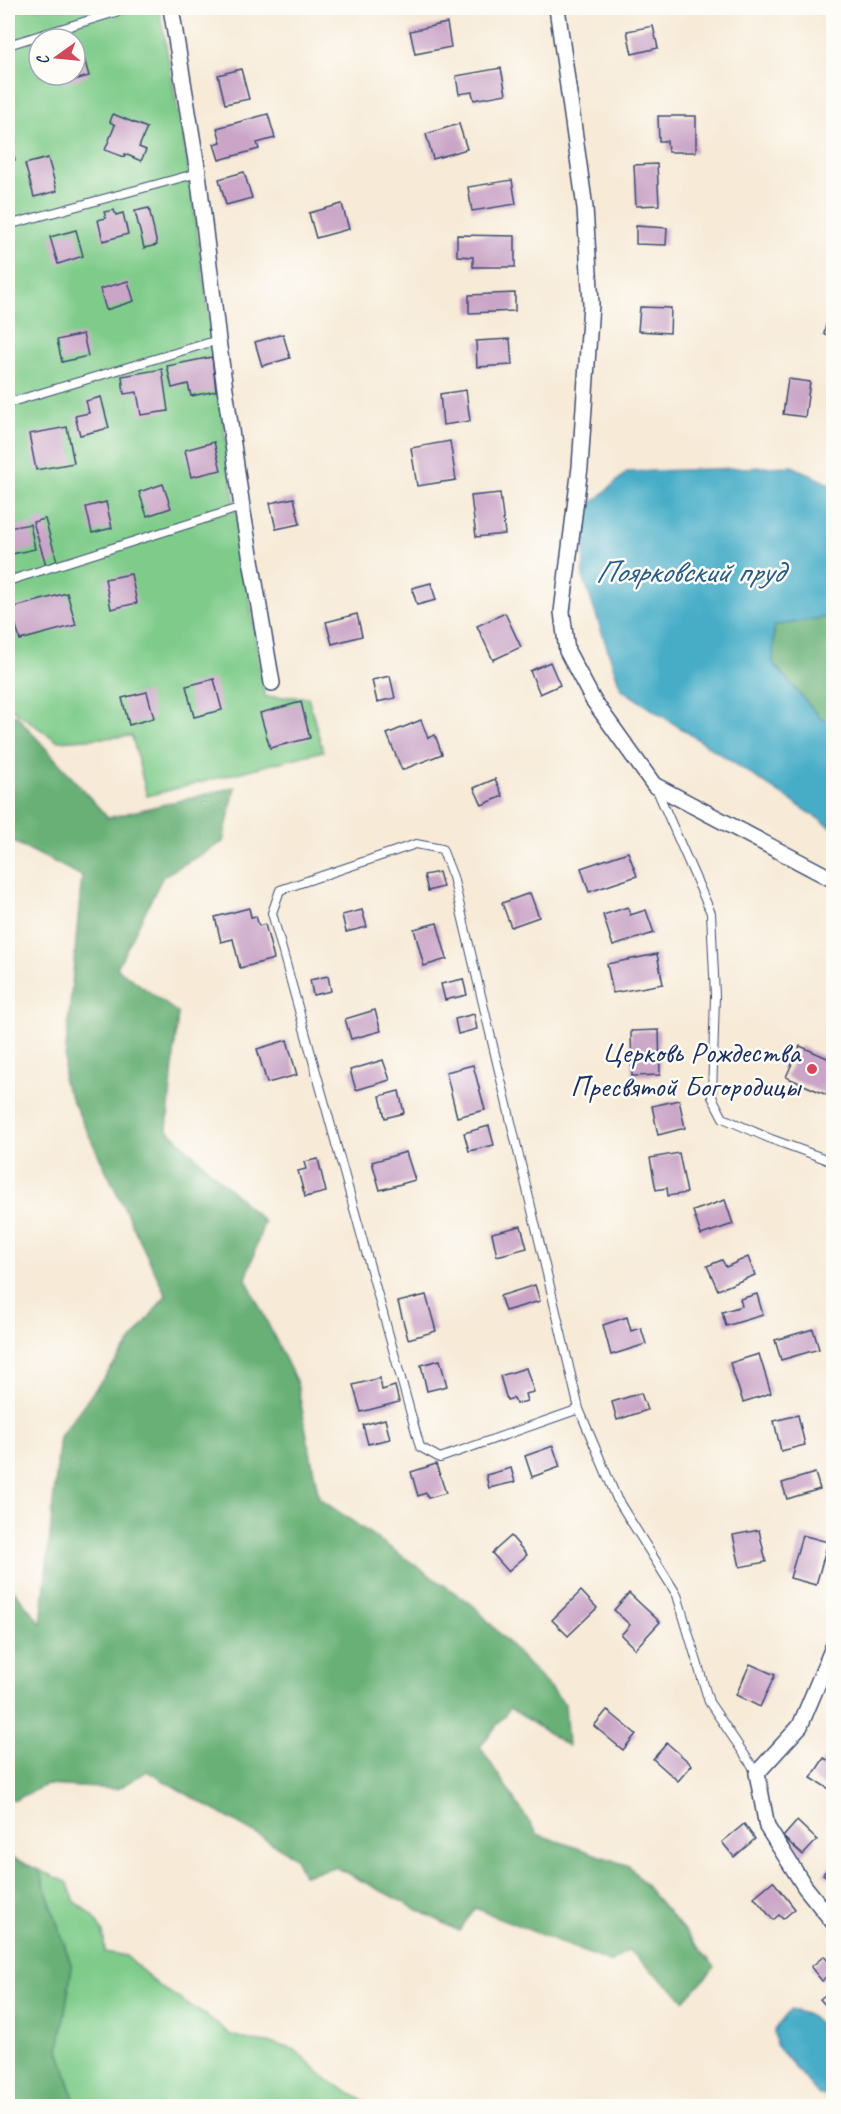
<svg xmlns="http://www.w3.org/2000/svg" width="841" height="2114" viewBox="0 0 841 2114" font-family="Caveat,sans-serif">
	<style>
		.green { fill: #7fcc8a; stroke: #4d7e74; stroke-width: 1.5; fill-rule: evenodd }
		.forest { fill: #67b076; stroke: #41706a; stroke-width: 1.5 }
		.water { fill: #47adc7; stroke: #316e92; stroke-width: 1.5 }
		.building { fill: #caa5c7 }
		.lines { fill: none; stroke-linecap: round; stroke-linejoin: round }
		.service-casing { stroke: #3c4b70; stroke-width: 10 }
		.minor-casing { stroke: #3c4b70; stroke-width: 18 }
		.service { stroke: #fff; stroke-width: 8 }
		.minor { stroke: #fff; stroke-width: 15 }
		.poi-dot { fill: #d1495b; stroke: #fdfcf7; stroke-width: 2 }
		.labels { text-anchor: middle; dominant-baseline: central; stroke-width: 5; stroke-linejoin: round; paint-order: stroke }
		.poi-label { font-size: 30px; fill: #1b2f5e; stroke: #fdfcf7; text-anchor: end }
		.water-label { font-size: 32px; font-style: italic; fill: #2a5b83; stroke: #fdfcf7 }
	</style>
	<rect width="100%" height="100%" fill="#fdfcf7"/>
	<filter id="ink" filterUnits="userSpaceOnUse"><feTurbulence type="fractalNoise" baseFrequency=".0167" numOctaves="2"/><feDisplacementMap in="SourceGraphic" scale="12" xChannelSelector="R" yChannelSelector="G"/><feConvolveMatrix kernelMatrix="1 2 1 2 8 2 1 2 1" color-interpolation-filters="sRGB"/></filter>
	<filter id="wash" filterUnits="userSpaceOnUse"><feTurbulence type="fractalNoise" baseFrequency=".008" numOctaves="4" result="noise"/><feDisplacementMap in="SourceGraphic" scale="24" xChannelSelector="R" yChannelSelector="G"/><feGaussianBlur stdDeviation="1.35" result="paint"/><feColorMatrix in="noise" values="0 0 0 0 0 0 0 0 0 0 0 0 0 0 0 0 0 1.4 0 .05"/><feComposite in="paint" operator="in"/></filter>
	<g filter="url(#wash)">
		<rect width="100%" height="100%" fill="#f7ead7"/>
		<g class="green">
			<path d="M8,8H159L188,165L234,499L265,697H308L323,751L147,796L132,736L57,741L8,706ZM39,39H75V75H39Z"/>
			<polygon points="39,1870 67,1882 75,1902 92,1915 103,1932 105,1952 126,1956 159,1986 214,2021 231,2035 252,2041 274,2044 295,2050 329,2081 373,2106 76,2106 59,2049 72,1967"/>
		</g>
		<g class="forest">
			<polygon points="833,616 833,720 822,720 773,663 774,626"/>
			<polygon points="8,715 16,715 108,818 235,787 223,842 163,876 117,968 178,1013 167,1129 264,1222 246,1279 297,1383 319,1498 474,1606 565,1704 568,1746 510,1708 480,1747 537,1834 629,1866 715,1967 685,2000 628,1950 611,1963 475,1908 459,1931 335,1867 303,1875 294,1856 147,1771 117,1789 45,1785 15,1800 8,1797 8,1583 41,1624 60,1436 166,1295 63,1081 82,876 8,839"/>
			<polygon points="8,1856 39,1870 72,1967 59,2049 76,2106 8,2106"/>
		</g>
		<g class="water">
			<polygon points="792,466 833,486 833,616 774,626 773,663 822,720 833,720 833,828 621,689 583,576 587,508 627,472"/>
			<path d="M790,2010C808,2012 827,2025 833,2043C836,2052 834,2083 833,2095H819L776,2045L774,2031Z"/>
		</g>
		<g id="blocks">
			<g class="building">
				<polygon points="447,23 451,47 415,54 410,31"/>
				<polygon points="653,26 658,48 632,54 627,31"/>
				<polygon points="81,47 89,76 63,83 61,75 75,75 75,49"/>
				<polygon points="501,68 506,94 474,100 472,92 459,94 456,76"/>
				<polygon points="241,69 249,99 225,104 218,75"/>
				<polygon points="113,114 147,128 139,147 146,150 141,161 125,154 124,157 105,150 115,125 110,122"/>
				<polygon points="268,114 275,138 257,143 259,149 219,160 214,144 221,142 217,128"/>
				<polygon points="658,116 696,116 696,152 668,152 667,141 659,141"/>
				<polygon points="459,124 467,149 433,159 426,134"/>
				<polygon points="8,136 15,160 8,161"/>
				<polygon points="48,158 57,191 34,197 25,164"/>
				<polygon points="657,164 659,205 636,206 634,165"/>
				<polygon points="244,172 252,198 226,205 219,179"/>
				<polygon points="512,180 516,204 472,211 468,187"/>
				<polygon points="342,204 349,229 316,238 309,213"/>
				<polygon points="149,208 157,245 144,248 135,211"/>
				<polygon points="114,210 116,215 123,213 128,234 103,241 98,220 106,218 104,212"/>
				<polygon points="636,226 667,228 666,245 636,244"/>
				<polygon points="76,230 83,256 58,264 50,237"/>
				<polygon points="457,235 515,236 515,267 473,267 473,257 457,256"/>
				<polygon points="128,281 134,301 106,310 100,289"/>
				<polygon points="515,293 515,311 469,313 469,295"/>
				<polygon points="833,296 834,296 834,337 824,334"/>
				<polygon points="640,307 671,308 670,333 638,331"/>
				<polygon points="83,334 88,356 62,362 57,340"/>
				<polygon points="283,334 290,358 262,366 255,342"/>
				<polygon points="510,339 512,365 477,367 476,341"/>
				<polygon points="212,357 216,391 191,396 188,384 172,388 167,366"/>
				<polygon points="162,369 168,411 141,415 137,392 124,394 122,376"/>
				<polygon points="788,379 810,382 805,417 783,414"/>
				<polygon points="466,390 470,421 443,425 440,394"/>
				<polygon points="101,397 109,428 80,435 75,416 89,413 86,401"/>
				<polygon points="67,427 74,463 36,470 29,434"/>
				<polygon points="450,441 456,480 417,486 411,448"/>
				<polygon points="214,442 221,470 191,477 185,450"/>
				<polygon points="163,484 171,508 147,516 139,492"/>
				<polygon points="500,493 505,534 476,537 471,496"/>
				<polygon points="294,498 300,524 276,529 270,503"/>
				<polygon points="106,502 112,528 92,533 86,507"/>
				<polygon points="45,519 57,561 46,565 33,522"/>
				<polygon points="30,524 35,549 12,554 8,528"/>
				<polygon points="131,574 137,603 111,609 105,579"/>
				<polygon points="431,583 436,600 417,605 412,588"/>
				<polygon points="67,593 76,625 20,640 11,608"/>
				<polygon points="505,613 521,647 493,660 477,626"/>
				<polygon points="357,614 362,636 332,644 326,622"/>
				<polygon points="550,662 560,685 540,694 530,671"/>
				<polygon points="390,676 395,698 377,702 372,680"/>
				<polygon points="214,679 222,710 194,717 186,686"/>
				<polygon points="147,692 154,718 129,725 122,698"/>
				<polygon points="301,702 310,738 270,748 260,713"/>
				<polygon points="421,720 428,738 435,735 442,754 402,770 387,734"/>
				<polygon points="495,779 503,796 482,805 474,788"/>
				<polygon points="628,852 637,876 589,892 581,868"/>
				<polygon points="439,872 443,887 428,891 424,875"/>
				<polygon points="530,893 539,917 511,927 502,903"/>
				<polygon points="628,907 630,915 646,910 654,933 613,946 603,915"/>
				<polygon points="249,908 251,917 256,916 259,926 265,924 274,959 240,968 233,939 221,942 215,917"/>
				<polygon points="362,910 367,927 346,932 342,915"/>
				<polygon points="437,923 447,959 424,966 414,929"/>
				<polygon points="657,954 663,984 613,993 607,964"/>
				<polygon points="328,976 331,991 313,995 310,980"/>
				<polygon points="463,979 467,995 445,1000 441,984"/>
				<polygon points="375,1010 381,1031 351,1039 345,1019"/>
				<polygon points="474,1014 477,1029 458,1034 455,1019"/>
				<polygon points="659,1030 660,1075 632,1076 631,1031"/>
				<polygon points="287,1040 297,1075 267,1083 257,1049"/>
				<polygon points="800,1046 834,1061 834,1087 829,1096 786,1077"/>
				<polygon points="383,1060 390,1080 356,1090 350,1070"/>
				<polygon points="473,1065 485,1110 457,1117 446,1072"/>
				<polygon points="399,1091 404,1113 385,1118 380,1096"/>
				<polygon points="679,1100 685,1128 658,1135 652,1106"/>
				<polygon points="489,1126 494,1145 469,1151 464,1133"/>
				<polygon points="406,1152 415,1180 380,1190 372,1162"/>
				<polygon points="679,1153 687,1193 668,1196 667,1188 656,1190 650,1158"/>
				<polygon points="318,1159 326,1192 305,1197 298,1171 306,1169 304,1162"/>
				<polygon points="725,1200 733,1224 701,1235 693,1211"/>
				<polygon points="521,1226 527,1248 497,1256 492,1233"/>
				<polygon points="748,1257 755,1275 718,1290 707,1266 722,1260 726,1267"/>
				<polygon points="535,1285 540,1301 505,1311 500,1296"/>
				<polygon points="757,1294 763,1315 726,1326 722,1312 742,1306 740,1299"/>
				<polygon points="426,1295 436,1331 408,1339 398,1302"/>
				<polygon points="627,1317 631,1331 641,1328 646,1344 611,1355 603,1325"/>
				<polygon points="813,1329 819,1349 781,1360 775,1340"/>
				<polygon points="759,1354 771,1393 743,1402 730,1363"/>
				<polygon points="440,1360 447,1386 427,1391 421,1365"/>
				<polygon points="526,1368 534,1392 525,1394 527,1401 516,1404 514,1398 507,1400 500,1376"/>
				<polygon points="380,1378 382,1390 395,1386 399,1402 361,1412 353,1385"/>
				<polygon points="641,1393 647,1410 617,1420 612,1402"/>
				<polygon points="798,1415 805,1445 781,1451 774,1421"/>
				<polygon points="385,1419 390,1439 368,1444 363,1425"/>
				<polygon points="553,1446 560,1467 532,1477 525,1456"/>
				<polygon points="436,1464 446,1493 428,1498 426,1493 418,1496 411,1472"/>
				<polygon points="511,1468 515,1482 489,1488 486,1475"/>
				<polygon points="815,1473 820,1489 787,1499 782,1483"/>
				<polygon points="759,1530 766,1562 740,1567 733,1535"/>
				<polygon points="802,1535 828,1542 816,1585 790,1578"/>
				<polygon points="511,1536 527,1555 508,1571 492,1553"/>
				<polygon points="581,1591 597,1608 568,1636 552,1620"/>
				<polygon points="629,1593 660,1622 635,1649 621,1635 630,1625 614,1610"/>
				<polygon points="750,1664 775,1675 760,1707 736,1695"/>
				<polygon points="607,1710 636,1734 623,1750 594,1726"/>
				<polygon points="667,1743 692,1765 678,1781 653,1759"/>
				<polygon points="824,1758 834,1764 834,1792 811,1778"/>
				<polygon points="797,1821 817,1840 803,1855 783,1837"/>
				<polygon points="744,1824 755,1839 734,1857 722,1842"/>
				<polygon points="834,1860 834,1882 823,1874"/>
				<polygon points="773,1881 795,1909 783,1919 779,1915 773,1920 754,1897"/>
				<polygon points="824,1956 834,1968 834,1972 822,1981 811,1967"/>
				<polygon points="834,1988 834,2015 820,1999"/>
			</g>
		</g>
	</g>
	<g filter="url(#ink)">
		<use href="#blocks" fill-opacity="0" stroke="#3c4b70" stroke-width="1.5"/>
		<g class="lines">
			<defs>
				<g id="service">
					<polyline points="8,45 129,8"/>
					<polyline points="8,225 198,173"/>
					<polyline points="8,403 218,340"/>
					<polyline points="8,581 242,507"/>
					<polyline points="656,788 711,913 715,996 712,1097 723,1118 771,1139 834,1162"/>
					<polyline points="579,1409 440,1458 420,1447 272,913 280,890 416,844 442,849 453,877 579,1409 617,1499 677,1595 709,1702 757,1773"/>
				</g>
				<g id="minor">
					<polyline points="171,8 198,173 218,340 242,507 272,683"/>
					<polyline points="557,8 585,208 591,304 580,467 562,612 567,651 593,700 654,785 834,880"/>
					<polyline points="834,1645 800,1726 757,1773 767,1827 805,1887 834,1923"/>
				</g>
			</defs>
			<use href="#service" class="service-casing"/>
			<use href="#minor" class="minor-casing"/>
			<use href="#service" class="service"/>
			<use href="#minor" class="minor"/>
		</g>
	</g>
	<circle class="poi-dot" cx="812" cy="1069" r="6"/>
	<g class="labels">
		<g class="poi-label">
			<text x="800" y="1052">Церковь Рождества<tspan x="800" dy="34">Пресвятой Богородицы</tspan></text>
		</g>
		<g class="water-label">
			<text x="689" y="571">Поярковский пруд</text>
		</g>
	</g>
	<rect width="841" height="2114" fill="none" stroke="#fdfcf7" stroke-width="30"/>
	<g transform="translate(57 57) rotate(255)"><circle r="28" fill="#fdfcf7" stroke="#a3aaba" stroke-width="1.5"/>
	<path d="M0-4.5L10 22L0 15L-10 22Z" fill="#d1495b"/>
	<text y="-9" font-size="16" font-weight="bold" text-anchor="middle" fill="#1b2f5e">С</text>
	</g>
</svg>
